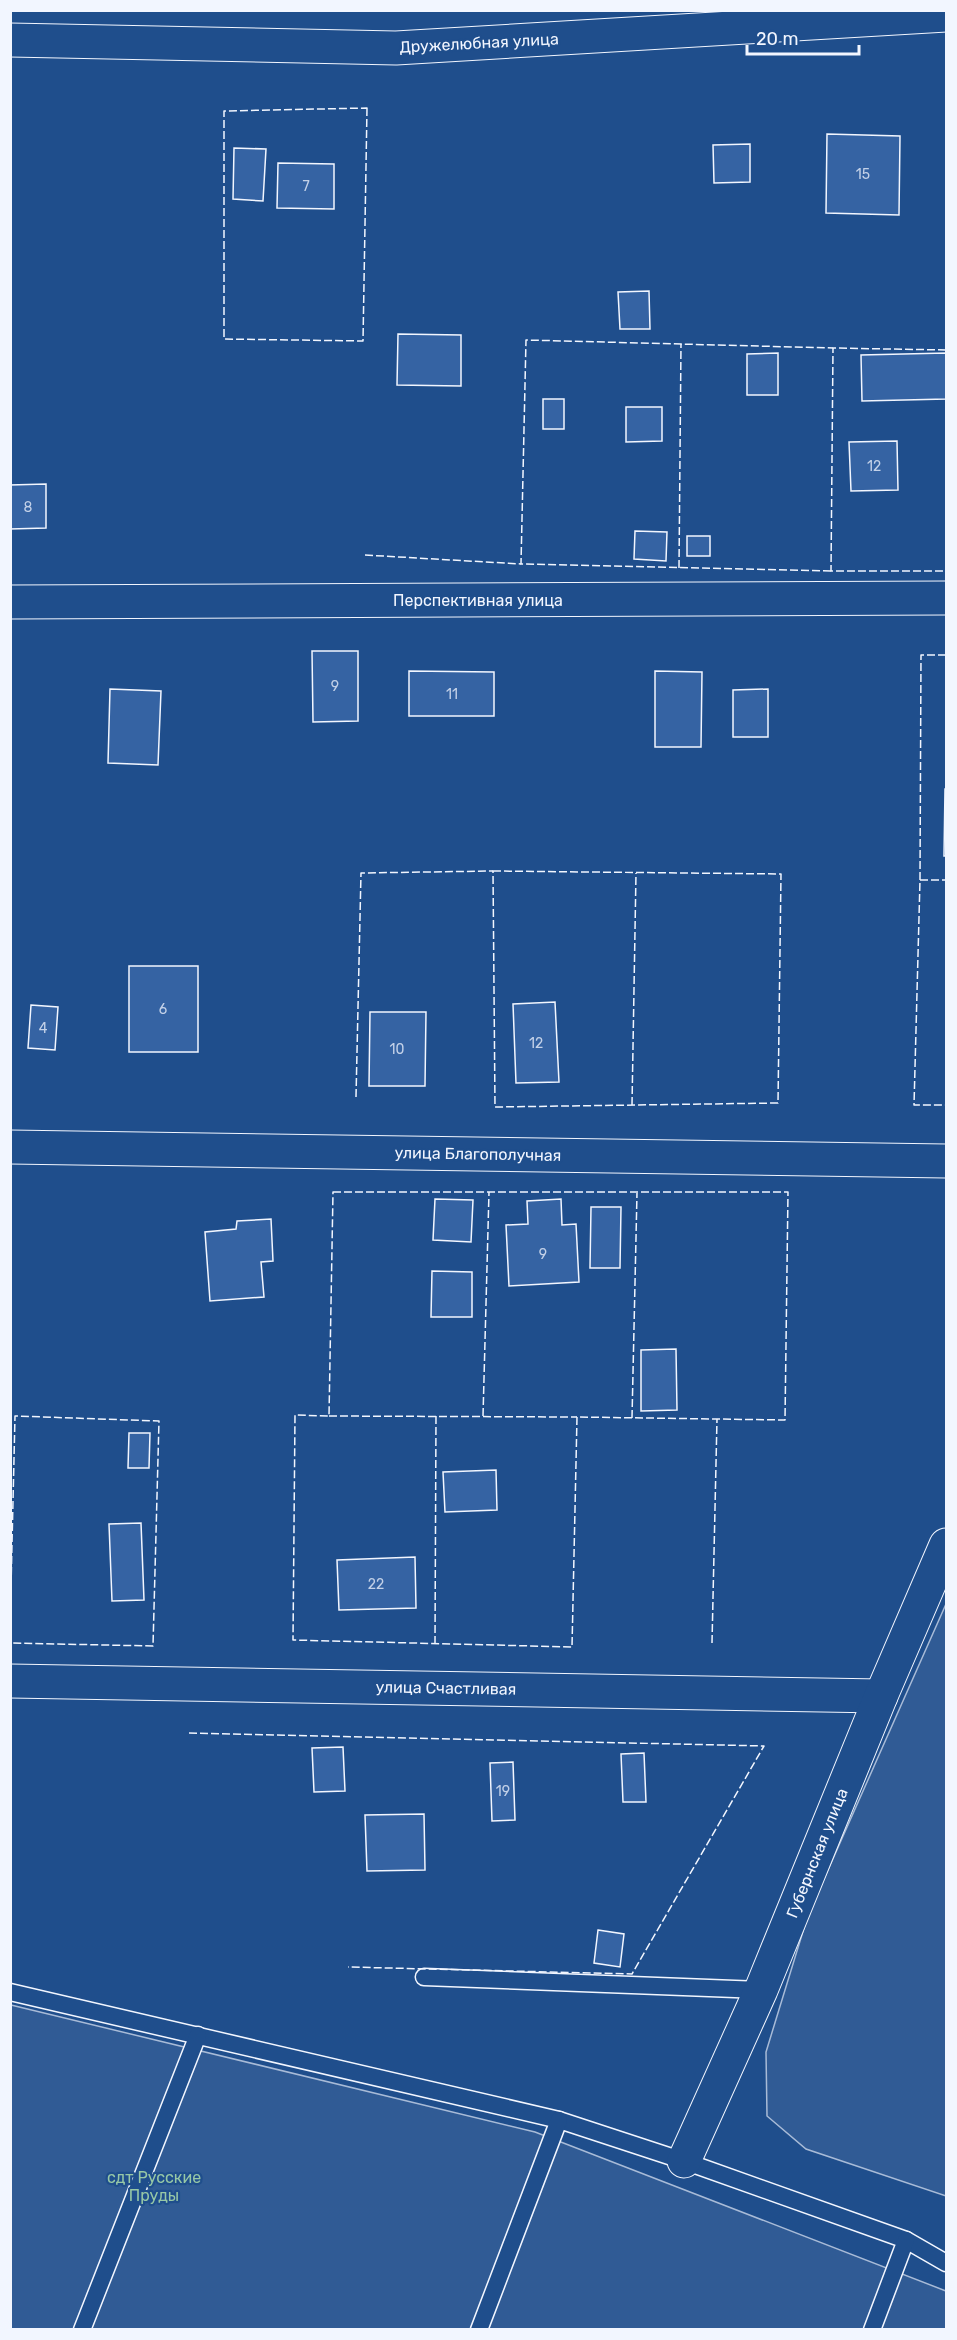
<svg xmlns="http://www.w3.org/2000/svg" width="957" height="2340" viewBox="0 0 957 2340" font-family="Rubik,sans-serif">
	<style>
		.built { fill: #305b95; stroke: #a8bbd7; stroke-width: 1.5 }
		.building { fill: #3563a3; stroke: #f2f6ff; stroke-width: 1.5 }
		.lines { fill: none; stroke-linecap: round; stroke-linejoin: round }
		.lane-casing { stroke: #f2f6ff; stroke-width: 19 }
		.street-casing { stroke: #f2f6ff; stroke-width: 35 }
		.lane { stroke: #1f4e8c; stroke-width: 16 }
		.street { stroke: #1f4e8c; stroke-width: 33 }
		.fence { stroke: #f2f6ff; stroke-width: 1.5; stroke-dasharray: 8 3; stroke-linecap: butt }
		.labels { text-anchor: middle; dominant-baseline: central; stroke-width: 4.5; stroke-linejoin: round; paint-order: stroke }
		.number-label { font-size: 14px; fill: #c3d1e8 }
		.street-label { font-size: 16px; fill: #f2f6ff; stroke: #1f4e8c }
		.park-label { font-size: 16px; fill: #97c8a6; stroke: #1f4e8c }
	</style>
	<rect width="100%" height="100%" fill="#1f4e8c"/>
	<g class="built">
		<polygon points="946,1604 946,2196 806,2149 767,2116 766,2052 808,1915"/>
		<polygon points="11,2005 535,2132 946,2291 946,2330 11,2330"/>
	</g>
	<g class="building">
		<polygon points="827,134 900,136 899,215 826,213"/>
		<polygon points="750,144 750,182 714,183 713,145"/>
		<polygon points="234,148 266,149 263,201 233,199"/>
		<polygon points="278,163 334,164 334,209 277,208"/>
		<polygon points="649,291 650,329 620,329 618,292"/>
		<polygon points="398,334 461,335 461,386 397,385"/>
		<polygon points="778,353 778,395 747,395 747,354"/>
		<polygon points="946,353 946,399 862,401 861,355"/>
		<rect x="543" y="399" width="21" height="30"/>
		<polygon points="626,407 662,407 662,441 626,442"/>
		<polygon points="897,441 898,490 851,491 849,442"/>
		<polygon points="46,484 46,528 10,529 10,485"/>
		<polygon points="635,531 667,532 666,561 634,559"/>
		<rect x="687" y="536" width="23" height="20"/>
		<polygon points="312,651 358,651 358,721 313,722"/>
		<polygon points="409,671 494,672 494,716 409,716"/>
		<polygon points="655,671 702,672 701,747 655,747"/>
		<polygon points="110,689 161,691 158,765 108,763"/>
		<polygon points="768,689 768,737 733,737 733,690"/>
		<polygon points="945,789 946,789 946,856 944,856"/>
		<rect x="129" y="966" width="69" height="86"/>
		<polygon points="555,1002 559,1082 516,1083 513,1004"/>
		<polygon points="31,1005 58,1007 55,1050 28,1048"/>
		<polygon points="370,1012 426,1012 425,1086 369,1086"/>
		<polygon points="435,1199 473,1200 471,1242 433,1240"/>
		<polygon points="561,1199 562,1225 576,1224 579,1282 509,1286 506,1225 528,1224 527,1201"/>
		<polygon points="591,1207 621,1207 620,1268 590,1268"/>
		<polygon points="271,1219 273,1261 261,1262 264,1297 210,1301 205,1232 236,1229 237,1221"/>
		<polygon points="432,1271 472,1272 472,1317 431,1317"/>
		<polygon points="676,1349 677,1410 641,1411 641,1350"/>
		<polygon points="129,1433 150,1433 149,1468 128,1468"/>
		<polygon points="496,1470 497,1510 445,1512 443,1472"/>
		<polygon points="141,1523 144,1600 112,1601 109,1524"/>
		<polygon points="415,1557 416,1608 339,1610 337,1560"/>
		<polygon points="343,1747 345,1791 314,1792 312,1748"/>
		<polygon points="644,1753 646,1802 623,1802 621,1754"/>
		<polygon points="513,1762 515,1820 492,1821 490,1763"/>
		<polygon points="424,1814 425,1870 367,1871 365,1815"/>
		<polygon points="598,1930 624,1934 620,1967 594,1963"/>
	</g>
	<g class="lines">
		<defs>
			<g id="lane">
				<polyline points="424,1977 761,1990"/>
				<polyline points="10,1992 559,2120 684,2161 906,2240 946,2263"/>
				<polyline points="82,2330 198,2035"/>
				<polyline points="479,2330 559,2120"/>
				<polyline points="872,2330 906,2240"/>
			</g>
			<g id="street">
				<polyline points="10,40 396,48 946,15"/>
				<polyline points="10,602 946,598"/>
				<polyline points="10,1147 946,1161"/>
				<polyline points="10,1681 881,1696"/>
				<polyline points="684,2161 761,1990 881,1696 946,1545"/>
			</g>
		</defs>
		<use href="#lane" class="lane-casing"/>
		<use href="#street" class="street-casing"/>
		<use href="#lane" class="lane"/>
		<use href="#street" class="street"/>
		<g class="fence">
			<polygon points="367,108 363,341 224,339 224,111"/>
			<polyline points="946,350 833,348 831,571 946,571"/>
			<polyline points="365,555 521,564"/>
			<polyline points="679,568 681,344"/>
			<polyline points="831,571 521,564 526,340 833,348"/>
			<polyline points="946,655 921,655 920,880 914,1105 946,1105"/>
			<polygon points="493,871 781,874 778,1103 495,1107"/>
			<polyline points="920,880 946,880"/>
			<polyline points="356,1097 361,873 493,871"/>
			<polyline points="632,1105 636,873"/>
			<polygon points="333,1192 788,1192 785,1420 577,1417 572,1647 293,1640 295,1415 329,1416"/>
			<polyline points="329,1416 577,1417"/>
			<polyline points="483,1416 489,1192"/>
			<polyline points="632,1418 637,1193"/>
			<polyline points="10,1630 15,1416 159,1421 153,1646 10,1643"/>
			<polyline points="712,1643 717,1419"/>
			<polyline points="435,1644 436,1416"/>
			<polyline points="189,1733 764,1746 632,1974 348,1967"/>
		</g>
	</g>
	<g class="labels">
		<g class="number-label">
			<text x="863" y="174">15</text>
			<text x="306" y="186">7</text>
			<text x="874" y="466">12</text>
			<text x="28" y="507">8</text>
			<text x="335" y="686">9</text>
			<text x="452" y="694">11</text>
			<text x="163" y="1009">6</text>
			<text x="43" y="1028">4</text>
			<text x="536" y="1043">12</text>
			<text x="397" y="1049">10</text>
			<text x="543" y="1254">9</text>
			<text x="376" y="1584">22</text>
			<text x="503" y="1791">19</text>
		</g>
		<g class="street-label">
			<text transform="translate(479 43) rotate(-3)">Дружелюбная улица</text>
			<text x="478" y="600">Перспективная улица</text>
			<text transform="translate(478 1154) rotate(1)">улица Благополучная</text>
			<text transform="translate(446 1688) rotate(1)">улица Счастливая</text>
			<text transform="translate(817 1853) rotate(-68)">Губернская улица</text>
		</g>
		<g class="park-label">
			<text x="154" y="2177">сдт Русские<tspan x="154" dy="18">Пруды</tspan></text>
		</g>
	</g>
	<rect width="957" height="2340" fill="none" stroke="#f2f6ff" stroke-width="24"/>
	<path d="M747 45v9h112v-9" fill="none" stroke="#f2f6ff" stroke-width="3"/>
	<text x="756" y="45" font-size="18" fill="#f2f6ff" stroke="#1f4e8c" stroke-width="4.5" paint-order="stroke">20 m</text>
</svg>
